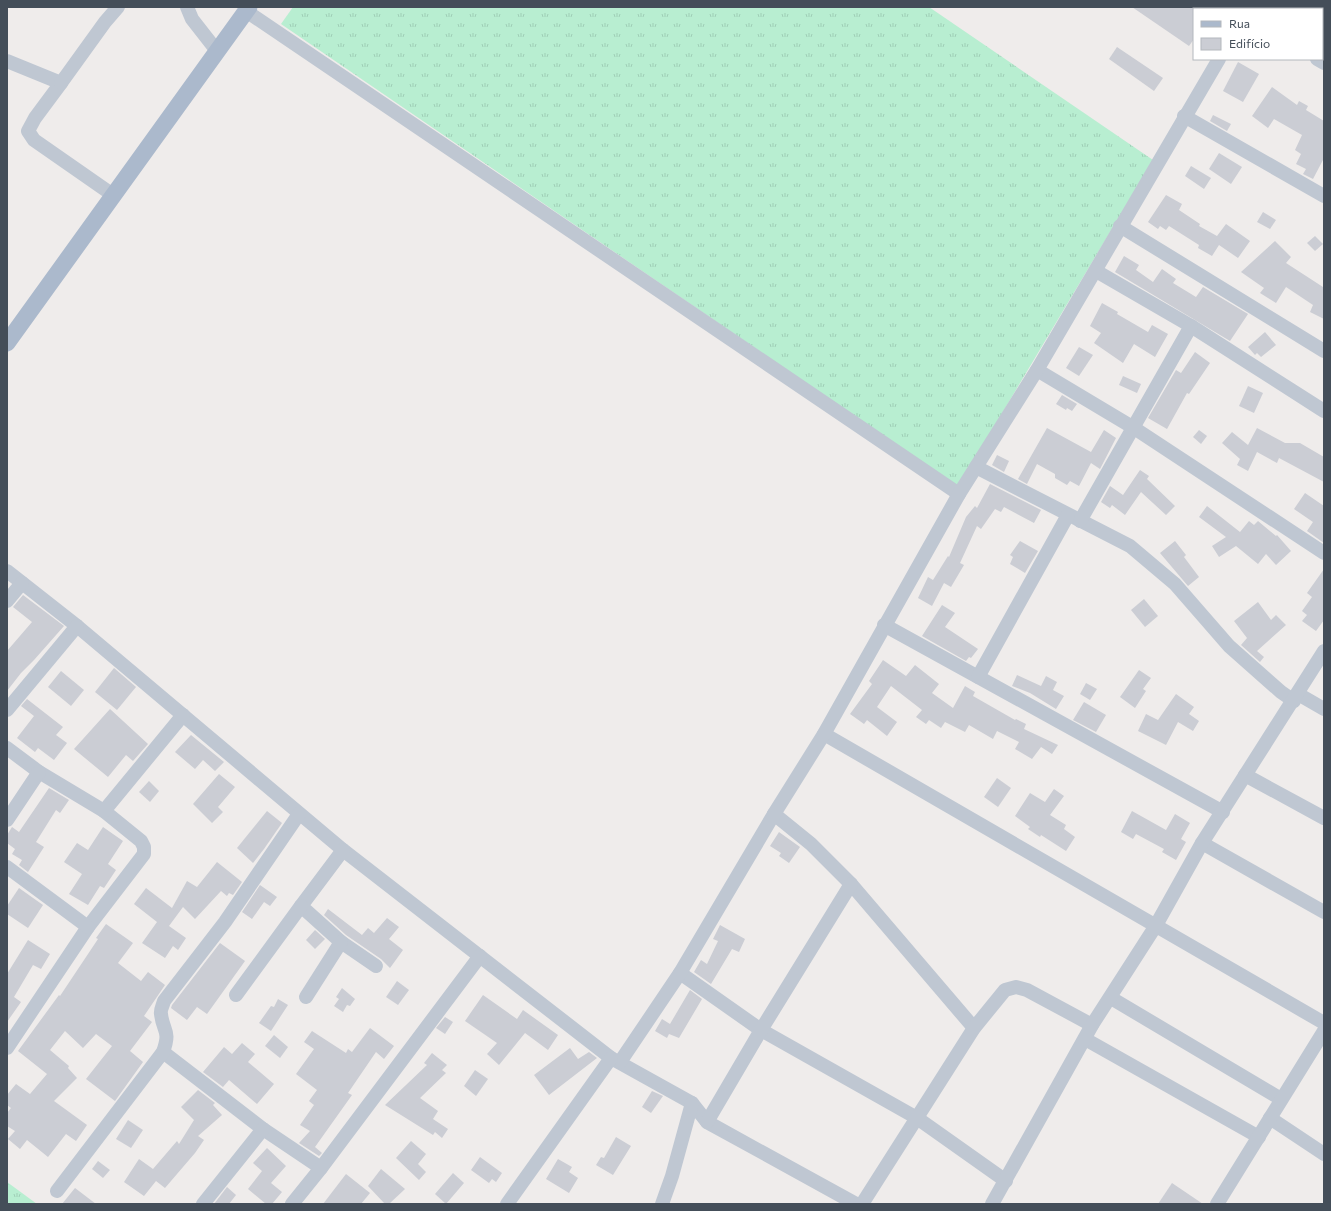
<svg xmlns="http://www.w3.org/2000/svg" width="1331" height="1211" viewBox="0 0 1331 1211" font-family="Commissioner,sans-serif">
	<style>
		.grass { fill: url(#grass-tufts) }
		.building { fill: #cbcdd4 }
		.lines { fill: none; stroke-linecap: round; stroke-linejoin: round }
		.minor { stroke: #bfc7d2; stroke-width: 14 }
		.major { stroke: #abb9cc; stroke-width: 17 }
	</style>
	<defs>
		<pattern id="grass-tufts" width="24" height="20" patternUnits="userSpaceOnUse"><rect width="24" height="20" fill="#b8eed1"/><path d="M3 7l-1-3M5 7V3M7 7l1-3M15 17l-1-3M17 17v-4M19 17l1-3" fill="none" stroke="#9fceb6"/></pattern>
	</defs>
	<rect width="100%" height="100%" fill="#efeceb"/>
	<g class="grass">
		<polygon points="293,7 929,7 1153,160 958,487 281,24"/>
		<polygon points="7,1182 37,1204 7,1204"/>
	</g>
	<g class="building">
		<polygon points="1132,7 1194,7 1194,39 1189,46"/>
		<polygon points="1117,47 1163,78 1154,91 1109,59"/>
		<polygon points="1238,62 1259,74 1243,102 1223,91"/>
		<polygon points="1272,87 1297,105 1299,101 1308,106 1306,110 1324,121 1324,158 1313,179 1303,174 1306,169 1296,164 1301,154 1295,150 1302,135 1274,119 1268,128 1252,116"/>
		<polygon points="1213,115 1231,124 1227,131 1210,121"/>
		<polygon points="1219,153 1242,167 1231,184 1209,169"/>
		<polygon points="1191,166 1211,178 1204,189 1185,176"/>
		<polygon points="1166,195 1182,204 1179,210 1200,224 1199,226 1217,236 1226,224 1250,241 1238,258 1219,245 1212,256 1198,248 1199,245 1169,226 1166,230 1160,226 1158,229 1148,222"/>
		<polygon points="1263,212 1276,220 1270,229 1257,222"/>
		<polygon points="1315,236 1323,244 1315,251 1307,243"/>
		<polygon points="1275,241 1291,257 1286,263 1323,287 1324,284 1324,319 1310,312 1313,305 1286,287 1276,303 1260,293 1264,288 1241,272"/>
		<polygon points="1124,256 1139,265 1136,270 1153,282 1162,269 1176,279 1173,283 1196,297 1203,287 1248,314 1230,341 1115,272"/>
		<polygon points="1102,303 1118,312 1117,314 1148,332 1152,325 1168,334 1155,357 1134,344 1123,363 1094,343 1101,333 1090,326"/>
		<polygon points="1265,332 1276,345 1261,357 1257,353 1255,355 1248,347"/>
		<polygon points="1079,347 1093,355 1079,376 1066,368"/>
		<polygon points="1195,352 1210,363 1189,394 1187,393 1167,429 1148,418 1176,370 1181,373"/>
		<polygon points="1123,376 1141,384 1137,393 1119,385"/>
		<polygon points="1248,386 1263,393 1254,413 1239,406"/>
		<polygon points="1062,395 1077,404 1072,411 1067,408 1066,410 1056,404"/>
		<polygon points="1047,428 1091,452 1104,430 1116,438 1100,469 1091,463 1079,486 1070,481 1067,485 1055,478 1055,474 1037,464 1027,484 1018,479"/>
		<polygon points="1257,428 1285,443 1300,443 1324,457 1324,482 1279,458 1277,463 1257,452 1248,471 1237,465 1240,459 1222,443 1232,432 1248,445"/>
		<polygon points="1199,430 1207,436 1201,444 1193,437"/>
		<polygon points="997,455 1009,461 1004,472 992,465"/>
		<polygon points="1140,470 1149,476 1147,479 1175,506 1166,515 1141,492 1125,515 1112,505 1110,508 1101,502 1110,486 1123,495"/>
		<polygon points="990,484 1041,510 1034,523 1004,507 1001,512 995,509 981,529 977,526 960,563 964,565 951,587 944,583 932,606 918,598 928,577 933,580 948,556 949,557 966,517 975,506 977,508"/>
		<polygon points="1305,493 1324,506 1324,543 1307,531 1313,522 1294,509"/>
		<polygon points="1207,506 1240,532 1249,521 1254,525 1258,521 1276,536 1277,535 1291,551 1276,565 1266,554 1258,564 1236,546 1219,557 1212,546 1226,537 1199,517"/>
		<polygon points="1020,541 1038,551 1025,573 1010,564 1013,557 1010,555"/>
		<polygon points="1175,541 1186,555 1184,557 1199,577 1188,586 1160,553"/>
		<polygon points="1324,569 1324,620 1316,631 1302,621 1307,615 1302,611 1312,597 1307,593"/>
		<polygon points="23,595 64,626 34,660 21,673 7,691 7,651 32,622 13,607"/>
		<polygon points="1144,599 1158,616 1145,627 1131,610"/>
		<polygon points="1258,602 1271,620 1276,615 1286,625 1257,651 1264,657 1260,662 1241,645 1247,638 1234,621"/>
		<polygon points="942,605 955,613 945,627 978,649 971,658 969,657 966,661 922,636"/>
		<polygon points="883,660 906,676 915,665 939,684 932,693 953,708 965,686 975,692 973,696 1015,720 1016,719 1026,724 1024,729 1058,745 1052,754 1041,747 1032,759 1015,749 1019,742 997,731 993,739 969,725 965,732 945,722 941,728 929,720 926,724 916,717 922,710 891,686 877,707 897,722 887,736 867,720 864,724 850,714 872,684 869,681"/>
		<polygon points="114,668 136,687 117,710 95,692"/>
		<polygon points="1139,670 1151,678 1143,689 1146,691 1135,708 1120,697"/>
		<polygon points="61,671 84,690 71,706 48,687"/>
		<polygon points="1017,675 1041,686 1046,676 1057,682 1053,690 1064,696 1056,709 1030,693 1012,686"/>
		<polygon points="1086,683 1097,689 1090,700 1080,694"/>
		<polygon points="1176,694 1194,707 1189,714 1199,721 1193,731 1178,722 1166,745 1138,731 1146,714 1158,720"/>
		<polygon points="27,699 63,727 56,735 67,743 54,760 38,748 35,752 17,738 34,716 21,706"/>
		<polygon points="1084,702 1106,715 1096,732 1073,720"/>
		<polygon points="110,709 148,744 133,761 126,755 108,777 74,749"/>
		<polygon points="191,735 224,762 215,771 203,760 195,769 175,752"/>
		<polygon points="219,774 235,787 218,807 223,812 212,823 193,804"/>
		<polygon points="997,778 1011,788 998,807 984,797"/>
		<polygon points="149,781 159,791 150,802 139,792"/>
		<polygon points="49,788 69,800 60,813 56,810 36,842 44,847 28,872 19,865 22,860 12,854 15,849 7,843 7,835 12,827 19,832"/>
		<polygon points="1054,789 1064,796 1050,815 1066,825 1064,829 1075,837 1066,851 1041,835 1040,837 1028,829 1030,827 1015,816 1030,793 1045,802"/>
		<polygon points="267,811 282,823 264,849 253,863 237,848"/>
		<polygon points="1132,811 1166,830 1175,814 1190,823 1181,839 1186,842 1176,860 1162,852 1164,849 1136,834 1133,839 1121,832"/>
		<polygon points="103,827 123,841 108,864 116,870 104,888 100,886 88,905 69,894 82,874 64,862 77,843 88,850"/>
		<polygon points="779,832 800,847 789,863 779,856 781,853 770,846"/>
		<polygon points="217,862 242,882 233,895 229,893 227,896 221,891 195,919 183,907 169,926 186,938 178,950 173,946 165,958 142,943 157,922 134,904 146,888 172,908 187,881 197,887"/>
		<polygon points="260,885 277,897 270,906 264,902 252,919 242,912"/>
		<polygon points="19,888 43,905 28,928 7,914 7,906"/>
		<polygon points="328,909 362,935 368,928 374,933 387,918 399,927 389,939 403,950 390,968 381,959 346,935 324,915"/>
		<polygon points="106,924 133,943 118,963 141,981 148,972 165,985 144,1016 152,1022 130,1051 143,1062 115,1101 86,1079 112,1046 96,1034 83,1048 65,1031 50,1050 69,1066 68,1068 77,1078 54,1101 87,1125 76,1141 66,1134 48,1157 27,1140 20,1149 8,1139 15,1131 7,1126 7,1113 11,1108 7,1105 7,1095 16,1084 30,1094 47,1074 18,1051 59,995 60,996 98,939 96,938"/>
		<polygon points="720,925 745,939 739,952 732,949 711,984 694,972 701,960 707,964 718,941 713,939"/>
		<polygon points="315,930 325,939 315,949 306,940"/>
		<polygon points="28,940 50,954 41,969 33,965 14,997 21,1002 7,1022 7,974"/>
		<polygon points="220,943 245,961 207,1014 197,1007 187,1020 171,1008 172,1005"/>
		<polygon points="397,981 409,990 398,1005 386,997"/>
		<polygon points="342,988 355,999 350,1006 347,1005 343,1012 334,1006 339,999 336,997"/>
		<polygon points="690,990 702,999 679,1038 669,1034 667,1038 655,1031 662,1019 670,1024"/>
		<polygon points="483,995 517,1019 523,1010 558,1035 548,1050 525,1033 499,1065 487,1054 497,1043 465,1021"/>
		<polygon points="278,999 288,1005 271,1031 259,1023 271,1006 274,1007"/>
		<polygon points="445,1017 453,1022 445,1034 436,1028"/>
		<polygon points="370,1028 394,1046 384,1059 376,1052 348,1093 352,1095 315,1147 322,1153 319,1156 299,1143 310,1131 300,1125 314,1105 309,1101 317,1090 296,1074 314,1049 304,1042 312,1031 346,1053 348,1049 352,1052"/>
		<polygon points="274,1035 288,1047 280,1058 265,1046"/>
		<polygon points="242,1043 255,1054 248,1062 274,1084 257,1104 229,1080 223,1087 203,1072 224,1047 232,1054"/>
		<polygon points="570,1048 578,1059 589,1052 597,1058 549,1095 534,1075"/>
		<polygon points="432,1053 447,1065 442,1070 446,1073 420,1098 438,1111 433,1119 448,1129 442,1138 435,1132 433,1135 385,1105 427,1065 424,1063"/>
		<polygon points="475,1070 488,1079 476,1096 464,1086"/>
		<polygon points="198,1090 215,1103 213,1105 222,1115 198,1136 204,1140 195,1153 165,1188 156,1181 144,1196 124,1182 139,1159 153,1169 177,1141 179,1144 194,1120 181,1107"/>
		<polygon points="652,1091 663,1096 651,1113 642,1107"/>
		<polygon points="128,1120 143,1130 131,1148 116,1139"/>
		<polygon points="616,1137 631,1146 613,1175 596,1165 601,1157 604,1158"/>
		<polygon points="411,1141 426,1154 418,1164 426,1172 419,1180 396,1158"/>
		<polygon points="267,1148 286,1166 271,1183 282,1192 272,1204 266,1204 248,1189 262,1171 253,1163"/>
		<polygon points="480,1157 502,1173 496,1182 492,1179 489,1183 471,1170"/>
		<polygon points="558,1159 572,1167 569,1172 578,1178 569,1193 546,1179"/>
		<polygon points="98,1161 110,1170 103,1178 92,1169"/>
		<polygon points="381,1169 405,1189 389,1204 385,1204 368,1186"/>
		<polygon points="453,1173 464,1183 446,1204 435,1194"/>
		<polygon points="346,1174 370,1193 361,1204 323,1204"/>
		<polygon points="1172,1183 1203,1204 1158,1204"/>
		<polygon points="227,1187 236,1195 229,1204 214,1204"/>
		<polygon points="75,1188 96,1204 62,1204"/>
	</g>
	<g class="lines">
		<g class="minor">
			<polyline points="187,7 192,19 217,51"/>
			<polyline points="1250,9 1251,7"/>
			<polyline points="246,11 959,494"/>
			<polyline points="1317,59 1324,63"/>
			<polyline points="7,61 61,83 35,118 28,131 34,140 113,195"/>
			<polyline points="61,83 105,22 118,7"/>
			<polyline points="1184,116 1324,196"/>
			<polyline points="1120,226 1324,351"/>
			<polyline points="1096,271 1191,326 1324,411"/>
			<polyline points="1037,370 1134,428 1324,553"/>
			<polyline points="976,467 1130,546 1175,584 1229,646 1281,692 1294,701"/>
			<polyline points="1080,521 1191,326"/>
			<polyline points="7,571 77,626 343,850 611,1058 692,1103 707,1122 856,1204"/>
			<polyline points="7,601 22,583"/>
			<polyline points="884,625 1223,812"/>
			<polyline points="978,677 1068,515"/>
			<polyline points="1298,694 1324,709"/>
			<polyline points="7,710 77,626"/>
			<polyline points="824,734 1324,1023"/>
			<polyline points="7,748 39,772 104,811 141,841 144,847 144,854 88,927 7,1048"/>
			<polyline points="1245,775 1324,818"/>
			<polyline points="104,811 183,715"/>
			<polyline points="774,814 811,844 851,884 974,1028"/>
			<polyline points="7,820 39,772"/>
			<polyline points="1202,843 1324,912"/>
			<polyline points="343,850 301,906 341,942 376,966"/>
			<polyline points="7,867 88,927"/>
			<polyline points="680,973 761,1030 917,1118 1006,1181"/>
			<polyline points="236,995 301,906"/>
			<polyline points="306,997 341,942"/>
			<polyline points="1111,998 1281,1099"/>
			<polyline points="1085,1039 1259,1137"/>
			<polyline points="163,1052 263,1129 321,1168"/>
			<polyline points="620,1062 680,973 774,814 824,734 959,494 1037,370 1219,59"/>
			<polyline points="1270,1118 1324,1154"/>
			<polyline points="707,1122 761,1030 851,884"/>
			<path d="M57,1191L163,1052C171,1030 163,1032 161,1014C160,1010 163,1005 164,1001L225,922L299,814"/>
			<polyline points="203,1204 263,1129"/>
			<polyline points="292,1204 321,1168 480,956"/>
			<polyline points="507,1204 611,1058"/>
			<polyline points="662,1204 672,1176 692,1103"/>
			<polyline points="862,1204 974,1028 1005,990 1016,987 1027,990 1092,1025"/>
			<polyline points="992,1204 1092,1025 1155,927 1202,843 1324,651"/>
			<polyline points="1217,1204 1324,1031"/>
		</g>
		<polyline class="major" points="7,343 249,7"/>
	</g>
	<rect width="1331" height="1211" fill="none" stroke="#444e59" stroke-width="16"/>
	<rect x="1193" y="8" width="130" height="52" fill="#ffffff" stroke="#b4b8bd"/>
	<rect x="1201" y="21" width="20" height="6" fill="#abb9cc" stroke="#b4b8bd"/>
	<text x="1229" y="28" font-size="12" fill="#444e59">Rua</text>
	<rect x="1201" y="38" width="20" height="12" fill="#cbcdd4" stroke="#b4b8bd"/>
	<text x="1229" y="48" font-size="12" fill="#444e59">Edifício</text>
</svg>
